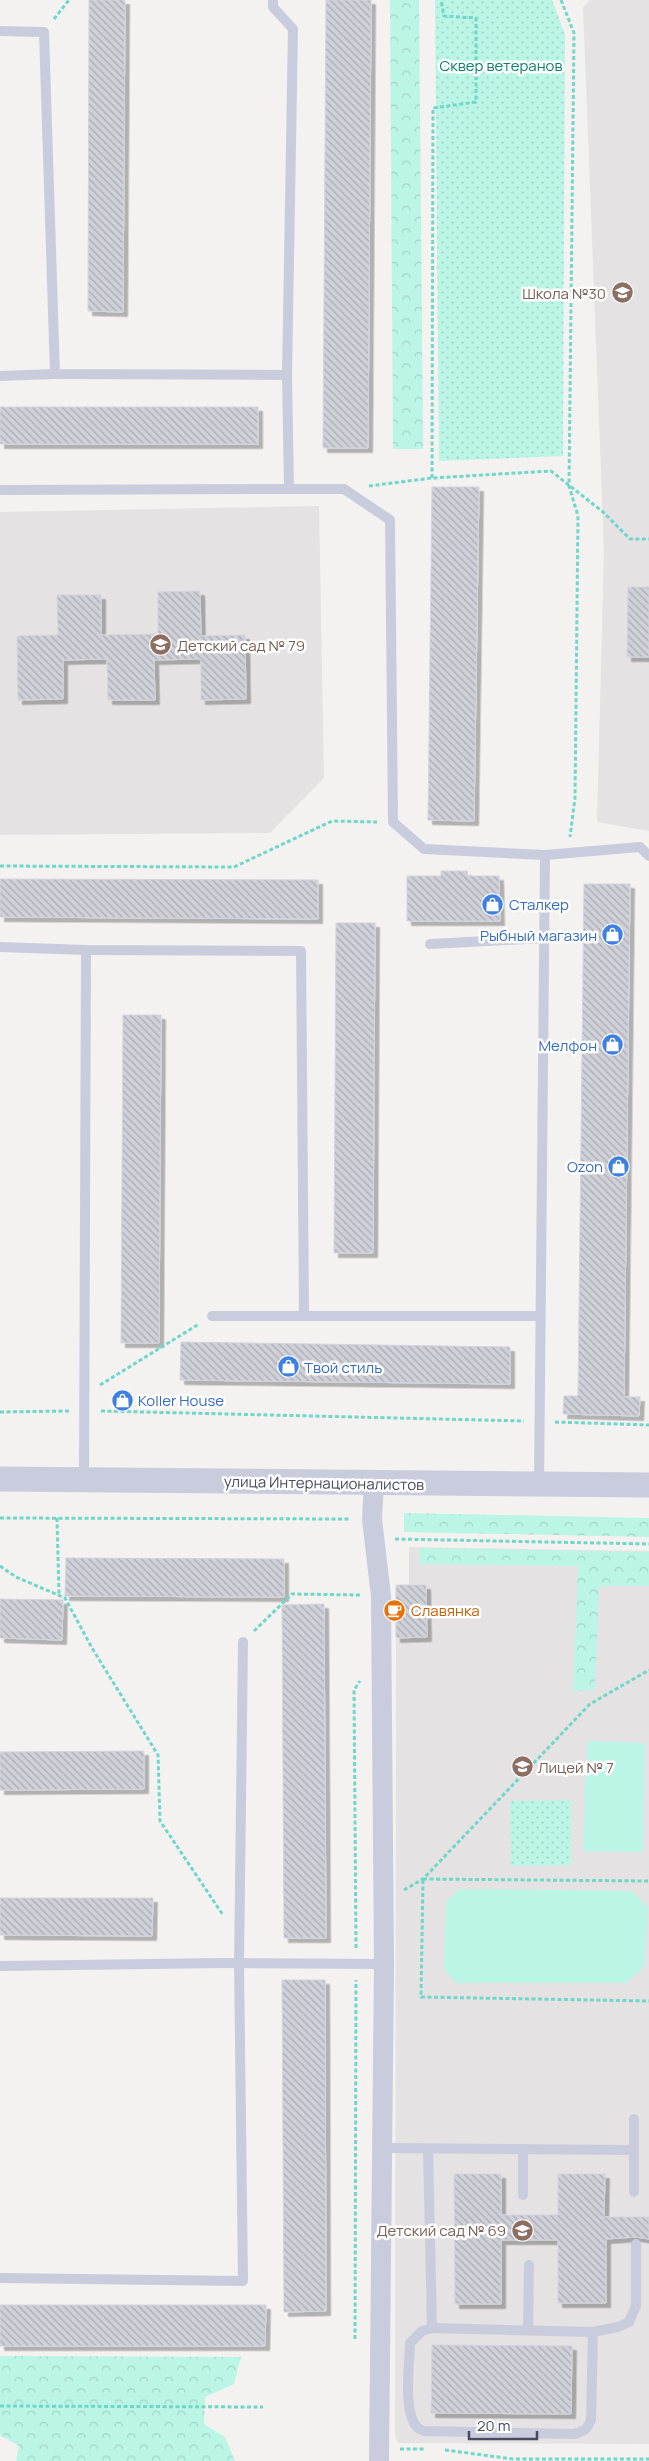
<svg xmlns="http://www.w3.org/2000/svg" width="649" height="2461" viewBox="0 0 649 2461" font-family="Manrope,sans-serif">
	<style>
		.education { fill: #e4e2e2 }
		.forest { fill: url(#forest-crowns) }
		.park { fill: url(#park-dots) }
		.pitch { fill: #bbf5e6 }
		.building { fill: url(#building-back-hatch); stroke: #d5d4dd; filter: url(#shadow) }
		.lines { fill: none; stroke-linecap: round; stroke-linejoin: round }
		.path { stroke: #6fd7c9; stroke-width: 3; stroke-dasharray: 4 2.5; stroke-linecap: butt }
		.service { stroke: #c9ccdc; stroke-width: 10 }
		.minor { stroke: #c9ccdc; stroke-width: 20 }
		.tertiary { stroke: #c9ccdc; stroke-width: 25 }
		.labels { text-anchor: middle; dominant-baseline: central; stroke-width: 5; stroke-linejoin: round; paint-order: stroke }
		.park-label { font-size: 15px; fill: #0c8170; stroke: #fff }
		.education-label { font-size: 15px; fill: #785e54; stroke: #fff; text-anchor: end }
		.shop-label { font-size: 15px; fill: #366cbe; stroke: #fff; text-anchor: start }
		.street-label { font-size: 15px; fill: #464b61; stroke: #fff }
		.food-label { font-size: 15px; fill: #c56008; stroke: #fff; text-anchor: start }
	</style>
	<defs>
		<pattern id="forest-crowns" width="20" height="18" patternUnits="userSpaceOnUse" patternTransform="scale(1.25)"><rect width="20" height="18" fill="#bbf5e6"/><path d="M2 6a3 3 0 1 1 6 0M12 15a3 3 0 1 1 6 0" fill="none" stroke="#a2d4c8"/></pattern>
		<pattern id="park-dots" width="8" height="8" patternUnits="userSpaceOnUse" patternTransform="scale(1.25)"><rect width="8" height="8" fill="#bbf5e6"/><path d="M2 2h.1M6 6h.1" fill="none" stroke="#a2d4c8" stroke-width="1.8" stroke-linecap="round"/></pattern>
		<pattern id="building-back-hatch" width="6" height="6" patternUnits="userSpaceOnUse" patternTransform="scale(1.25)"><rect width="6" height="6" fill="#d0d0d9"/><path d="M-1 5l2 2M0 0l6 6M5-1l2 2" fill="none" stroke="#ababb3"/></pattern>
		<filter id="shadow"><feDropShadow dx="4.5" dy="4.5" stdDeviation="0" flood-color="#0004"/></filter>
	</defs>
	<rect width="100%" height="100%" fill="#f3f2f1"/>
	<g class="education">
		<polygon points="590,0 649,0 649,831 597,822 604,550 583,7"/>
		<polygon points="319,506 324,778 270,833 0,835 0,512"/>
		<polygon points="409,1547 649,1551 649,2444 398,2443 395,2434 396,1638 427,1637 426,1585 409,1585"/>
	</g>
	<g class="forest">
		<polygon points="390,0 419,0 423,449 393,449"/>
		<polygon points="404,1513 649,1518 649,1537 404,1532"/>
		<polygon points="419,1548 649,1552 649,1586 599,1586 595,1689 573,1692 578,1566 420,1564"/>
		<polygon points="0,2356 241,2357 234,2384 205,2397 204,2424 225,2437 235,2461 16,2461 19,2446 0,2435"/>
	</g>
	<g class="park">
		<polygon points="435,0 552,0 565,35 563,456 439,461"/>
		<polygon points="571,1800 571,1865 511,1866 510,1801"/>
	</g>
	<g class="pitch">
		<polygon points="587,1741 645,1743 643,1852 583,1851"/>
		<polygon points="460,1889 632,1891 648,1908 644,1967 626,1983 456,1983 444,1969 446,1902"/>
	</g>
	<g class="building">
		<polygon points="89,0 125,0 123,312 88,311"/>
		<polygon points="326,0 371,0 368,448 323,448"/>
		<rect x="0" y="407" width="258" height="37"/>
		<polygon points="432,487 479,487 474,821 428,820"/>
		<polygon points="628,587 649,587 649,657 627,657"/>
		<polygon points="200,591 201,636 245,635 246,699 201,700 201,659 154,660 155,700 108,700 107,659 63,660 63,699 18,700 17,636 58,635 57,595 101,595 101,635 158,634 158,592"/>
		<polygon points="441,871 467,871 468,876 499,876 500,921 407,921 407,876 441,876"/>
		<polygon points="0,879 318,880 318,919 0,917"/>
		<polygon points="584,884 630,884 624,1397 640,1397 639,1416 563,1414 564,1396 578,1396"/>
		<polygon points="336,923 375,923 373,1253 334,1253"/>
		<polygon points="123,1015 161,1015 159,1343 121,1343"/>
		<polygon points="181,1342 510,1347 510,1384 180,1380"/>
		<polygon points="66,1558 284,1559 284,1597 65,1596"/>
		<polygon points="396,1585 426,1585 427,1637 396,1638"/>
		<polygon points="0,1599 63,1600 62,1640 0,1638"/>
		<polygon points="324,1604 326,1938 284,1938 282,1605"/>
		<polygon points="144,1751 144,1789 0,1790 0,1752"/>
		<polygon points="0,1898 153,1898 152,1936 0,1935"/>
		<polygon points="282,1980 325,1980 326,2311 284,2312"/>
		<polygon points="454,2174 501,2174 501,2215 558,2215 558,2174 605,2174 604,2217 649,2217 649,2239 636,2237 606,2239 606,2303 558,2303 558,2240 501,2240 501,2304 455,2304"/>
		<polygon points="0,2305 266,2305 265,2346 0,2346"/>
		<polygon points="432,2345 572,2346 571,2414 431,2413"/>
	</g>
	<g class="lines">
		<g class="path">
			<polyline points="561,0 574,33 569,486 578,516 575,798 570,837"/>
			<polyline points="54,19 69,0"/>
			<polyline points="432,478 433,108 476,102 476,18 444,16 441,0"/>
			<polyline points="369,486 432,478 551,471 603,512 630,539 649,539"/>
			<polyline points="0,866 234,867 332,821 377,822"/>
			<polyline points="100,1385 199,1324"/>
			<polyline points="101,1411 524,1421"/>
			<polyline points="0,1412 69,1411"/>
			<polyline points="555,1422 649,1425"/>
			<polyline points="0,1518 351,1519"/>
			<polyline points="57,1518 59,1595"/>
			<polyline points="395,1539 649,1544"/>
			<polyline points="0,1566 16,1577 65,1598 92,1648 158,1755 160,1821 223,1915"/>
			<polyline points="254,1631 292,1594 361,1595"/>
			<polyline points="423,1879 649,1881"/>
			<polyline points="423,1880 421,1997 649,2001"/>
			<polyline points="404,1890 423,1879 590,1704 649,1670"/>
			<polyline points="356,1948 354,1690 360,1681"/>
			<polyline points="355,2339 356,1980"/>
			<polyline points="0,2406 263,2407"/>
			<polyline points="400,2449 426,2449"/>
			<polyline points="445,2450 513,2459 649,2459"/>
		</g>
		<g class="service">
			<polyline points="273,0 273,7 293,29 287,375"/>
			<polyline points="0,31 44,32 55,374 287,375 289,489 344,489 390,520 393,822 424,849 545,855 640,847 649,856"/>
			<polyline points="0,376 55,374"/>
			<polyline points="0,490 289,489"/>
			<polyline points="430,944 544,938"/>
			<polyline points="0,947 86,950 301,951 304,1315"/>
			<polyline points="212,1316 538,1316"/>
			<polyline points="84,1479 86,950"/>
			<polyline points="539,1484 545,855"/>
			<polyline points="0,1966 223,1963 384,1964"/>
			<polyline points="634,2119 634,2192"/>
			<polyline points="383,2148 633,2150"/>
			<polyline points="428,2149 432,2328"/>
			<polyline points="523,2149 523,2195"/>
			<polyline points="0,2278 243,2281 239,1964 243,1642"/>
			<polyline points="528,2330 529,2265"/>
			<path d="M593,2332L591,2419C588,2429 584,2431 574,2434L424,2431C400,2425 410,2363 410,2343L422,2331L432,2328L593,2332L618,2327L629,2322L636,2306V2244"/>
		</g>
		<polyline class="minor" points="374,1483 372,1519 381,1596 384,1964 379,2461"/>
		<polyline class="tertiary" points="0,1479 649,1485"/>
	</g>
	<defs>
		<symbol id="school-disc" viewBox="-11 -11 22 22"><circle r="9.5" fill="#8d6e63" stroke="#fff"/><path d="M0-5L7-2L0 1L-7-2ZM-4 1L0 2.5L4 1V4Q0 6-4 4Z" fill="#fff"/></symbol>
		<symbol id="shop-disc" viewBox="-11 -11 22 22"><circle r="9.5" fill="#3f7fe0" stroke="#fff"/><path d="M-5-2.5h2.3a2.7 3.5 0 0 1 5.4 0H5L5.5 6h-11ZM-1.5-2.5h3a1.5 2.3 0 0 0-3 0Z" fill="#fff"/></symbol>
		<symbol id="cafe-disc" viewBox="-11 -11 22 22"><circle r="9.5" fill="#e8710a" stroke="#fff"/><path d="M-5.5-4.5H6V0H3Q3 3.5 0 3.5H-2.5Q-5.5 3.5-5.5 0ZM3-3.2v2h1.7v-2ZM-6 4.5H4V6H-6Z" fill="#fff"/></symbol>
	</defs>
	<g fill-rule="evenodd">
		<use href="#school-disc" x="610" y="280" width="25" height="25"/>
		<use href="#school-disc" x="148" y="632" width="25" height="25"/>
		<use href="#shop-disc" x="480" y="892" width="25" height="25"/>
		<use href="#shop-disc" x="600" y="922" width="25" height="25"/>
		<use href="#shop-disc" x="600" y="1032" width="25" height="25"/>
		<use href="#shop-disc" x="606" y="1154" width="25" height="25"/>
		<use href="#shop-disc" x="276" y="1354" width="25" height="25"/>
		<use href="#shop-disc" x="110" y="1388" width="25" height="25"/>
		<use href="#cafe-disc" x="382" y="1598" width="25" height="25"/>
		<use href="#school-disc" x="510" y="1754" width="25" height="25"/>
		<use href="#school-disc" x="510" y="2218" width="25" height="25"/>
	</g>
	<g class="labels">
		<g class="park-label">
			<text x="501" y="65">Сквер ветеранов</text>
		</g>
		<g class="education-label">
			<text x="606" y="293">Школа №30</text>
			<text x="177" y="645" text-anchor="start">Детский сад № 79</text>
			<text x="538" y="1767" text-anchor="start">Лицей № 7</text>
			<text x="506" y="2230">Детский сад № 69</text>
		</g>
		<g class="shop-label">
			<text x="509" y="904">Сталкер</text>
			<text x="597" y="935" text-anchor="end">Рыбный магазин</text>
			<text x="597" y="1045" text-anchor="end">Мелфон</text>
			<text x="603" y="1166" text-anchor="end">Ozon</text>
			<text x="304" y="1367">Твой стиль</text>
			<text x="138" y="1400">Koller House</text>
		</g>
		<g class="street-label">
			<text transform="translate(324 1483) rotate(1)">улица Интернационалистов</text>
		</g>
		<g class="food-label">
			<text x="411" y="1610">Славянка</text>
		</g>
	</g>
	<path d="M469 2431v8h68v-8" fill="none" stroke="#464b61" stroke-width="2.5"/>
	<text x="477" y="2431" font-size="15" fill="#464b61" stroke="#ffffff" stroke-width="4" paint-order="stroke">20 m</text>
</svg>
